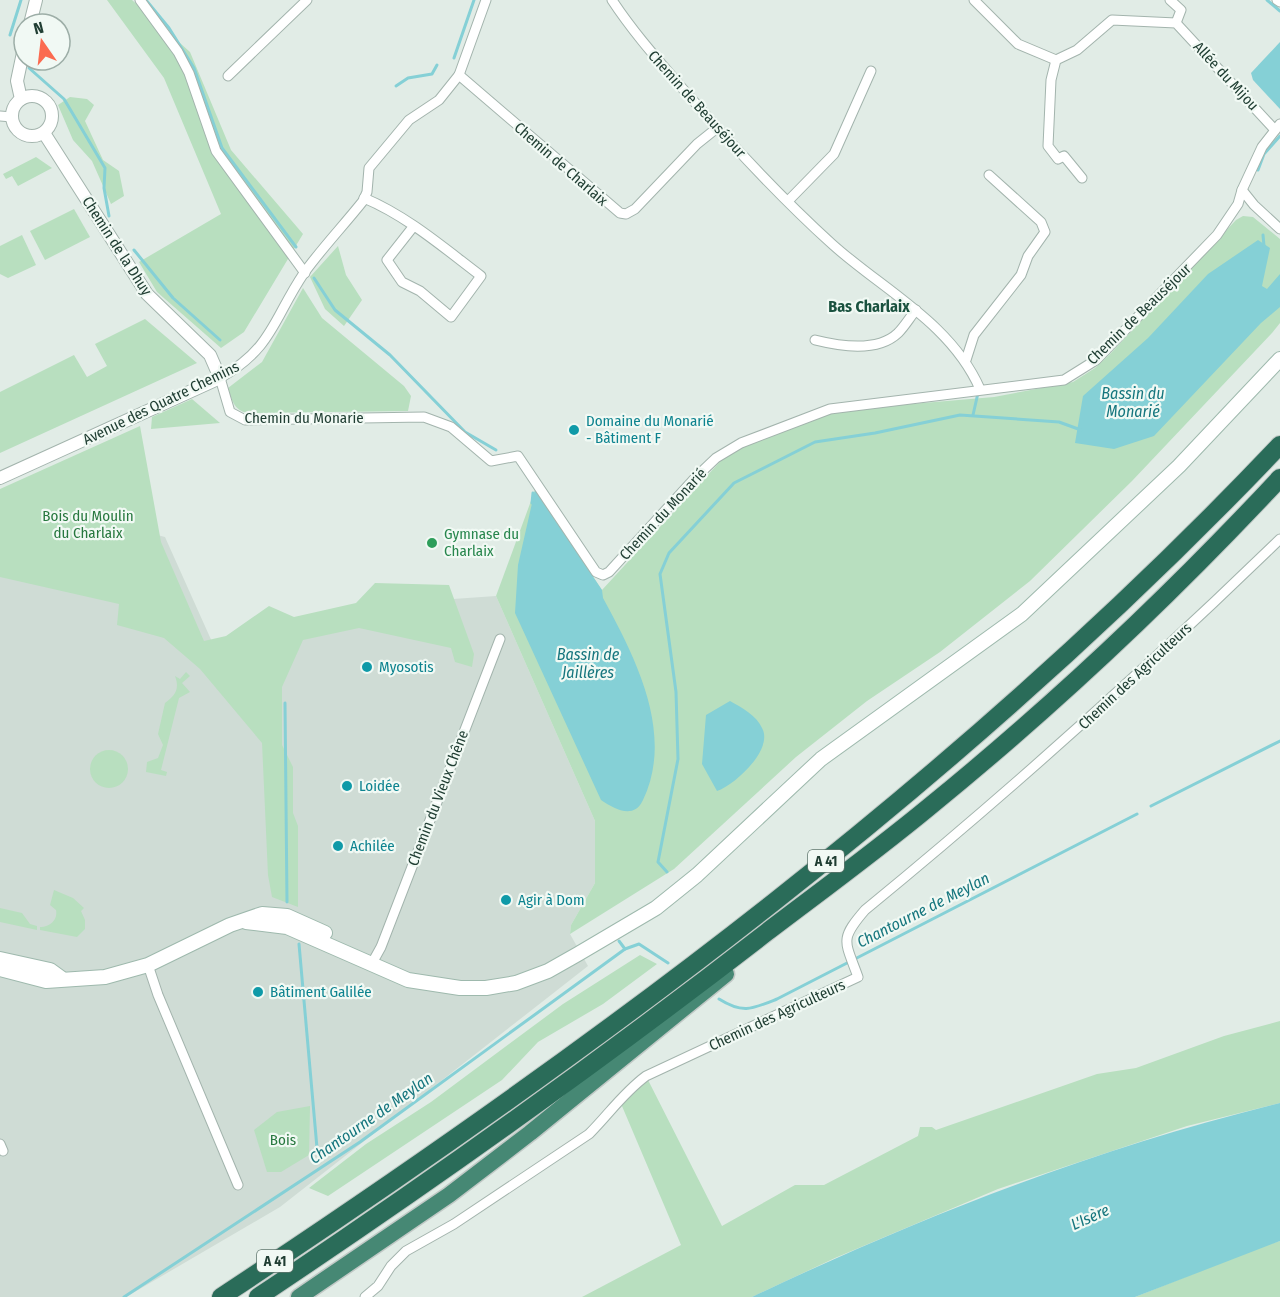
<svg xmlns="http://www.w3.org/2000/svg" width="1280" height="1297" viewBox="0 0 1280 1297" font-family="'Fira Sans Condensed',sans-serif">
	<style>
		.built { fill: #cfdcd5 }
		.green { fill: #b8dfbf }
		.water { fill: #85d0d6 }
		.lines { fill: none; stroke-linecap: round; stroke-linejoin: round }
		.stream { stroke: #85d0d6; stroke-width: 3 }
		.minor-casing { stroke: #a3b4ad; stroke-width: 11 }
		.tertiary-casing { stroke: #a3b4ad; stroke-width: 14 }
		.secondary-casing { stroke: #9eb9ad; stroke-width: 16 }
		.trunk-casing { stroke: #c1c9c6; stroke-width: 19 }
		.motorway-casing { stroke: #c1c9c6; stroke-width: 20 }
		.minor { stroke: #fff; stroke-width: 9 }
		.tertiary { stroke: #fff; stroke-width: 12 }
		.secondary { stroke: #fff; stroke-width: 14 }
		.trunk { stroke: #468874; stroke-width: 16 }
		.motorway { stroke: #2a6c59; stroke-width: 18 }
		.culture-dot { fill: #0f9aa8; stroke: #f1f9f4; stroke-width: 2 }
		.leisure-dot { fill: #2e9e5b; stroke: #f1f9f4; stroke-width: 2 }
		.labels { text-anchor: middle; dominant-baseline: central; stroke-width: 4.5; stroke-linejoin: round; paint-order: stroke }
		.shield { fill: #f1f9f4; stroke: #5f766d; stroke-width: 1.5 }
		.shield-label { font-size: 14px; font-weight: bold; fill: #203e33 }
		.street-label { font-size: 15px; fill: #203e33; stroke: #f1f9f4 }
		.culture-label { font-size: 15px; fill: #0d838f; stroke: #f1f9f4; text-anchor: start }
		.park-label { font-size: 15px; fill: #27783f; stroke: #f1f9f4 }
		.leisure-label { font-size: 15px; fill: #27864d; stroke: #f1f9f4; text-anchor: start }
		.neighbourhood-label { font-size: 16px; font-weight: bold; fill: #1a523f; stroke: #f1f9f4 }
		.water-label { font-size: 16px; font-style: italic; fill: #16767e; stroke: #f1f9f4 }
	</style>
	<rect width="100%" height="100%" fill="#e1ece6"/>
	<polygon class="built" points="0,495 165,537 213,644 367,605 496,596 595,821 595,883 571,925 570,934 588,966 280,1207 126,1297 0,1297"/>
	<g class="green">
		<polygon points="107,0 132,0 190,52 231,150 303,234 244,332 221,348 157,292 139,262 221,214 164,78"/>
		<polygon points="70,97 87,99 94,105 85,121 103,160 119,171 124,196 111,204 92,161 73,140 58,105"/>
		<polygon points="36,157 52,168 18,186 12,176 6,179 3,174"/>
		<polygon points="74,209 90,237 45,260 30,231"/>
		<polygon points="1243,216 1253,217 1280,239 1280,323 1272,333 1132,481 1030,581 940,652 867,701 796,757 674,869 570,934 571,925 595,883 595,821 496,596 535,490 602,590 727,454 744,445 840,410 994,397 1073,382 1095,368 1110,354 1236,220"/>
		<polygon points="22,235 36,265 8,278 0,274 0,246"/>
		<polygon points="338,246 346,275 362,300 344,326 325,309 310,277"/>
		<path d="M303,288L322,318L404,386L411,396L408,411L247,413C234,410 232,400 228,388L262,362Z"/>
		<polygon points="145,319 197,363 0,453 0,392 74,355 87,377 107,366 95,344"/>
		<polygon points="192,399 220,423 151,429 152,417"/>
		<polygon points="140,426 161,542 204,641 226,636 269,606 294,617 356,603 375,583 449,585 474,654 472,667 455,662 451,648 359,628 303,640 282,687 282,745 293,767 293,813 298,826 298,907 272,897 268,875 262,743 200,669 164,638 117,625 119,604 0,577 0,489"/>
		<path d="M186,672L190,676L182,683L190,692L179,698L161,770L167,772L166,776L146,772L147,762L158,758L163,745L158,734L165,703C175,696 180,689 175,676L180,679Z"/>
		<circle cx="109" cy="769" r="19"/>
		<path d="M54,890L73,898L84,908L81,911L85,920V929L77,937L40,930V927C50,927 58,920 56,910L50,905Z"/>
		<polygon points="0,908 22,913 30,924 37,926 37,930 0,922"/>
		<polygon points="640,955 657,964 603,1004 538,1042 502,1080 328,1196 309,1188 366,1144 431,1102 563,1004"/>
		<polygon points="1280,1021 1280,1103 1187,1126 998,1189 835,1258 752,1297 582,1297 681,1245 619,1099 646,1076 722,1226 795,1185 824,1185 918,1136 920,1127 932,1127 936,1130 1097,1074 1136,1068 1224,1036"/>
		<polygon points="310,1106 309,1155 281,1172 267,1172 254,1130 277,1112"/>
		<polygon points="1280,1241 1280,1297 1135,1297 1263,1246"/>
	</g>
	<g class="water">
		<polygon points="1280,42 1280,109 1253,80 1251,73"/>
		<polygon points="1258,240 1270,248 1262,286 1267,289 1280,274 1280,307 1261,323 1154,436 1114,449 1075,443 1083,396 1148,338 1208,274"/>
		<path d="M535,490L602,590L603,598C635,657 675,733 643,800C634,820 614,809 601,800L515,613L518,565Z"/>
		<path d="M730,701C741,707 757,716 762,728C774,749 735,785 717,791L702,764L706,715Z"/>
		<path d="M1280,1103V1241L1135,1297H752C922,1216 1097,1148 1280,1103Z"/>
	</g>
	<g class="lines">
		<g class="stream">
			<polyline points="146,0 169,28 194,68 222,148 296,247"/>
			<polyline points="1267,0 1280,11"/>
			<polyline points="10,35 21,0"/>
			<polyline points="454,58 474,0"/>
			<polyline points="29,68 64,99 105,168 104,188 109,216"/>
			<polyline points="396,86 408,78 432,74 437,65"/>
			<polyline points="1258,170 1264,154 1280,136"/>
			<polyline points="1263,235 1264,246"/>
			<polyline points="134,250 173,298 220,340"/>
			<polyline points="314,278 335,310 390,355 465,432 496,450"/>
			<polyline points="973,415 978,393"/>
			<polyline points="532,503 533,493"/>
			<polyline points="285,703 287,902"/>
			<polyline points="1151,806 1280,741"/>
			<polyline points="667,872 658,862 678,759 676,692 660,574 669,553 734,483 815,442 875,433 960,415 1059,422 1081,430"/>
			<polyline points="619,941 625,949"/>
			<polyline points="299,944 317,1148"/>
			<path d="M719,999C743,1014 752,1009 777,999L1137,814"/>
			<polyline points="124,1297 360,1142 625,949 639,944 668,963"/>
		</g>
		<defs>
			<g id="minor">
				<polyline points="140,0 178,52 189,73 216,151 305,273"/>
				<path d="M486,0L459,75L439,100L409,120L369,168L367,192L363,201C344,225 322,248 304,273C273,319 273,348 220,378L230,412L245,420L424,417L451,427L491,461L518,456L596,572L603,575L609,572L695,478L716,458L741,443L830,409L1064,380L1096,360L1217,235L1238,204L1242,190L1262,147L1280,124"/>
				<path d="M612,0C633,32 658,60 683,89C730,143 779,196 832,244C883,290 951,323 980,389"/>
				<polyline points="974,0 1018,44 1056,60"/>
				<polyline points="1170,0 1181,10 1176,23"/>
				<polyline points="1277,0 1280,2"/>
				<polyline points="459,75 620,213 626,214 635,209 697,144 717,128"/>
				<polyline points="228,76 307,0"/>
				<polyline points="0,116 12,117"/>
				<polyline points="1082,178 1064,156 1058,159 1048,146 1051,80 1056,60 1077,50 1112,20 1176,23 1275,130"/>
				<polyline points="1242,190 1254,205 1280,229"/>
				<path d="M364,198C407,216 444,248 481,276L451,317L420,291L402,282L387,260L413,227"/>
				<polyline points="789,200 834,154 871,71"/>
				<path d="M815,340C839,346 877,353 898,333C905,326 910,317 916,310"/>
				<polyline points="966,360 974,335 1021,275 1028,256 1045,232 1041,222 989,175"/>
				<polyline points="148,965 158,995 238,1185"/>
				<polyline points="371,965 381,947 500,639"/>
				<polyline points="0,1144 3,1151"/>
				<path d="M365,1297L378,1286L391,1266L406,1251L454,1224L589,1134C609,1114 623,1093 646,1076L858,977C845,941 839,940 865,910C1009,792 1147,668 1280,539"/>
			</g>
			<g id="tertiary">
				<polyline points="30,24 36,0"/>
				<circle cx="32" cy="116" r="20"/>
				<polyline points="21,99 17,81 24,48"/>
				<polyline points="0,478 220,378 210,355 147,294 44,133"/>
			</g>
			<g id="secondary">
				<polyline points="246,922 287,927 408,980 460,988 486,988 516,983 548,971 578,954 656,908 697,875 821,759 1022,614 1179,466 1280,359"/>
				<polyline points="0,959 50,970 61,978"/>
				<polyline points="0,969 46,981 105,977 148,965 230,925 262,914 287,916 325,933"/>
			</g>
			<polyline id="trunk" points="299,1297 449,1195 530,1133 726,974"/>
			<g id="motorway">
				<path d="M221,1297C600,1047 967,775 1280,445"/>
				<path d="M258,1297C432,1181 602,1060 767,932C821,891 877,850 929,807C1052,707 1172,594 1280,478"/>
			</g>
		</defs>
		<use href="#minor" class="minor-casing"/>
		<use href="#tertiary" class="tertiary-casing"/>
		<use href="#secondary" class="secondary-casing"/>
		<use href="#trunk" class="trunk-casing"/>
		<use href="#motorway" class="motorway-casing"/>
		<use href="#minor" class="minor"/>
		<use href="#tertiary" class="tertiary"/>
		<use href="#secondary" class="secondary"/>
		<use href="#trunk" class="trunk"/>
		<use href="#motorway" class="motorway"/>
	</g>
	<g class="culture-dot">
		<circle cx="574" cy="430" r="6"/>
		<circle cx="367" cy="667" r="6"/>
		<circle cx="347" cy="786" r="6"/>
		<circle cx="338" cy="846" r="6"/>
		<circle cx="506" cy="900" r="6"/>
		<circle cx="258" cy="992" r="6"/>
	</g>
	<circle class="leisure-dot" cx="432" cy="543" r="6"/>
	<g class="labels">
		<g class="shield">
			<rect x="808" y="850" width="36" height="22" rx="4.5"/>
			<rect x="257" y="1250" width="36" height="22" rx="4.5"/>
		</g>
		<g class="shield-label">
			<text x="826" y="861">A 41</text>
			<text x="275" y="1261">A 41</text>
		</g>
		<g class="street-label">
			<text transform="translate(1226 76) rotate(47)">Allée du Mijou</text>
			<text transform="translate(697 104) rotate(48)">Chemin de Beauséjour</text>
			<text transform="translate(561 164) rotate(41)">Chemin de Charlaix</text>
			<text transform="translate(117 246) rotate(57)">Chemin de la Dhuy</text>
			<text transform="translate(1139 314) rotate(-44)">Chemin de Beauséjour</text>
			<text transform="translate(161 403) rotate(-26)">Avenue des Quatre Chemins</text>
			<text x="304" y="418">Chemin du Monarie</text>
			<text transform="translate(663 514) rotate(-47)">Chemin du Monarié</text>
			<text transform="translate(1135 676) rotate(-43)">Chemin des Agriculteurs</text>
			<text transform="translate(438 798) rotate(-69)">Chemin du Vieux Chêne</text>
			<text transform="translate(777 1015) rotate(-25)">Chemin des Agriculteurs</text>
		</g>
		<g class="culture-label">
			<text x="586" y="421">Domaine du Monarié<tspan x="586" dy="17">- Bâtiment F</tspan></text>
			<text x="379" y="667">Myosotis</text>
			<text x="359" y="786">Loidée</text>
			<text x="350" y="846">Achilée</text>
			<text x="518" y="900">Agir à Dom</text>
			<text x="270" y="992">Bâtiment Galilée</text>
		</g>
		<g class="park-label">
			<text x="88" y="516">Bois du Moulin<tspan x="88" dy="17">du Charlaix</tspan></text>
			<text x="283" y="1140">Bois</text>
		</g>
		<g class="leisure-label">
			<text x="444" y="534">Gymnase du<tspan x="444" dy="17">Charlaix</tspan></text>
		</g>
		<g class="neighbourhood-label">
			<text x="869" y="306">Bas Charlaix</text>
		</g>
		<g class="water-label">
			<text x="1133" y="393">Bassin du<tspan x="1133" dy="18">Monarié</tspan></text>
			<text x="588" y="654">Bassin de<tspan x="588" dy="18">Jaillères</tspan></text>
			<text transform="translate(923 910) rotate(-27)">Chantourne de Meylan</text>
			<text transform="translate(371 1118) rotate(-35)">Chantourne de Meylan</text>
			<text transform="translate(1090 1217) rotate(-24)">L'Isère</text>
		</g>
	</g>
	<g transform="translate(42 42) rotate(346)"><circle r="28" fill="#f1f9f4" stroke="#9daea7" stroke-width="1.5"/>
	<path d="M0-4.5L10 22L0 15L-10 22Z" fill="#fb6b50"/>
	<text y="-9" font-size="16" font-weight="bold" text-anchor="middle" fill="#203e33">N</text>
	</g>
</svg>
